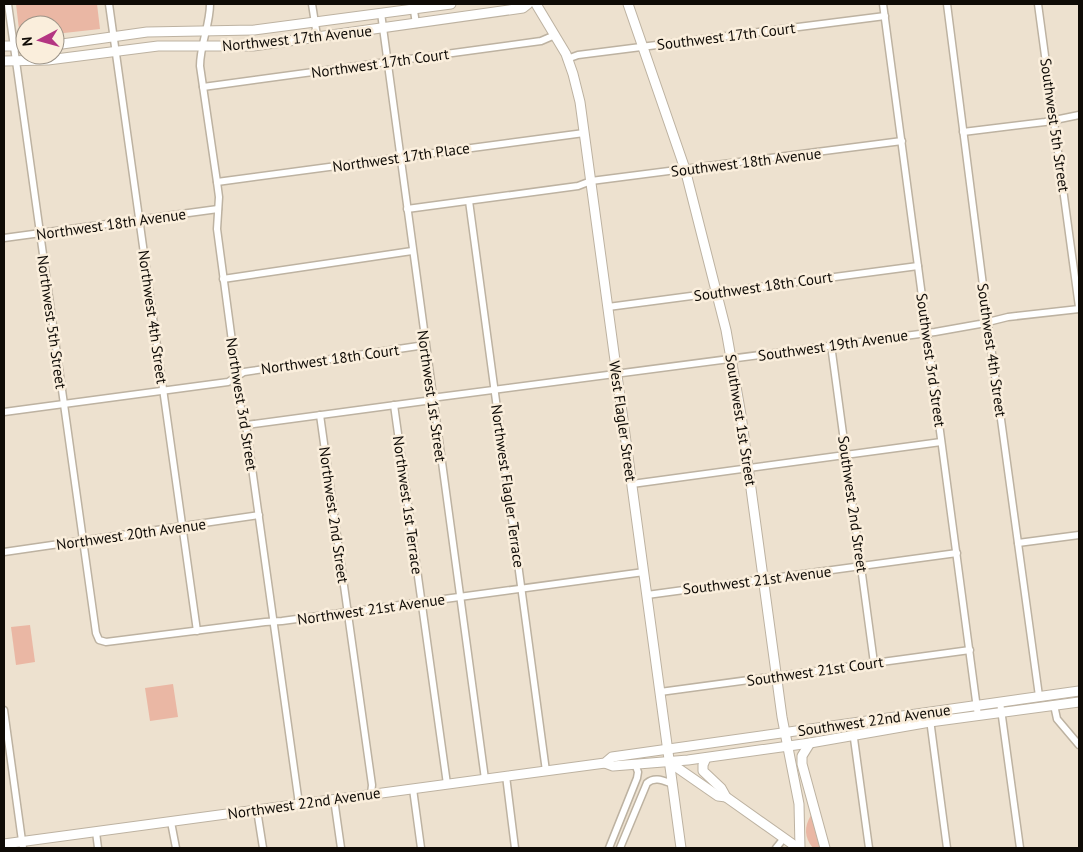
<svg xmlns="http://www.w3.org/2000/svg" width="1083" height="852" viewBox="0 0 1083 852" font-family="'PT Sans',sans-serif">
	<style>
		.green { fill: #eab7a4 }
		.lines { fill: none; stroke-linecap: round; stroke-linejoin: round }
		.minor-casing { stroke: #bdb2a1; stroke-width: 9 }
		.secondary-casing { stroke: #bdb2a1; stroke-width: 11 }
		.minor { stroke: #fff; stroke-width: 6 }
		.secondary { stroke: #fff; stroke-width: 9 }
		.labels { text-anchor: middle; dominant-baseline: central; stroke-width: 5; stroke-linejoin: round; paint-order: stroke }
		.street-label { font-size: 15px; fill: #0f0b06; stroke: #faeedc }
	</style>
	<rect width="100%" height="100%" fill="#ede1cf"/>
	<g class="green">
		<polygon points="16,4 97,4 100,29 55,34 55,25 25,25 25,38 20,38"/>
		<polygon points="30,625 35,662 16,665 11,627"/>
		<polygon points="173,684 178,717 150,721 145,688"/>
		<path d="M811,815L821,848H813C804,837 804,827 811,815Z"/>
	</g>
	<g class="lines">
		<defs>
			<g id="minor">
				<polyline points="8,4 96,633 99,640 106,642 265,622 282,621 644,572"/>
				<polyline points="109,4 197,631"/>
				<path d="M210,4C210,25 200,45 200,66L217,182L219,197L217,229L242,416L246,425L299,804"/>
				<polyline points="312,4 317,36"/>
				<polyline points="413,4 416,24"/>
				<polyline points="883,4 978,716"/>
				<polyline points="947,4 989,332 1039,696"/>
				<polyline points="1038,4 1079,307"/>
				<polyline points="381,13 485,779"/>
				<polyline points="567,59 578,55 885,16"/>
				<polyline points="203,87 541,41 555,35"/>
				<polyline points="963,132 1045,122 1079,115"/>
				<polyline points="217,182 584,133"/>
				<polyline points="469,201 546,771"/>
				<polyline points="407,209 578,186 591,181 902,141"/>
				<polyline points="4,238 218,209"/>
				<polyline points="223,279 412,251"/>
				<polyline points="608,307 918,266"/>
				<polyline points="831,345 874,663"/>
				<polyline points="394,405 447,784"/>
				<polyline points="4,412 228,382 244,372 425,345"/>
				<polyline points="320,415 372,785 371,794"/>
				<polyline points="246,425 425,401 439,397 935,332 980,324 1008,317 1079,309"/>
				<polyline points="632,484 941,442"/>
				<polyline points="1018,543 1079,535"/>
				<polyline points="4,552 259,515"/>
				<polyline points="647,595 957,553"/>
				<polyline points="660,692 970,650"/>
				<polyline points="1000,702 1020,848"/>
				<polyline points="1054,705 1057,719 1079,745"/>
				<polyline points="4,710 23,848"/>
				<polyline points="929,712 947,848"/>
				<polyline points="852,724 869,848"/>
				<polyline points="506,776 515,848"/>
				<polyline points="413,789 421,848"/>
				<polyline points="334,799 341,848"/>
				<polyline points="257,810 263,848"/>
				<polyline points="171,822 176,848"/>
				<polyline points="96,832 98,848"/>
				<polyline points="609,848 637,778 638,772 635,764"/>
				<path d="M620,848L647,783C655,776 664,781 673,784"/>
				<polyline points="776,848 784,838"/>
			</g>
			<g id="secondary">
				<polyline points="536,4 566,54 573,74 580,102 681,848"/>
				<polyline points="628,4 685,169 726,330 741,415 782,717 799,804 800,848"/>
				<polyline points="55,45 147,32 254,30 451,4"/>
				<polyline points="4,46 25,46"/>
				<polyline points="4,61 48,60 158,46 253,46 523,8 528,4"/>
				<polyline points="810,743 802,756 802,764 825,848"/>
				<polyline points="706,758 703,765 703,771 721,788 726,797 798,848"/>
				<polyline points="669,762 718,796 726,797"/>
				<polyline points="605,763 613,766 688,760 810,743 930,722 1079,702"/>
				<polyline points="4,844 605,763 612,757 1079,691"/>
			</g>
		</defs>
		<use href="#minor" class="minor-casing"/>
		<use href="#secondary" class="secondary-casing"/>
		<use href="#minor" class="minor"/>
		<use href="#secondary" class="secondary"/>
	</g>
	<g class="labels">
		<g class="street-label">
			<text transform="translate(726 36) rotate(-7)">Southwest 17th Court</text>
			<text transform="translate(297 38) rotate(-6)">Northwest 17th Avenue</text>
			<text transform="translate(380 63) rotate(-8)">Northwest 17th Court</text>
			<text transform="translate(1055 125) rotate(82)">Southwest 5th Street</text>
			<text transform="translate(401 157) rotate(-8)">Northwest 17th Place</text>
			<text transform="translate(746 162) rotate(-7)">Southwest 18th Avenue</text>
			<text transform="translate(111 224) rotate(-8)">Northwest 18th Avenue</text>
			<text transform="translate(763 286) rotate(-8)">Southwest 18th Court</text>
			<text transform="translate(153 317) rotate(82)">Northwest 4th Street</text>
			<text transform="translate(52 322) rotate(82)">Northwest 5th Street</text>
			<text transform="translate(833 345) rotate(-8)">Southwest 19th Avenue</text>
			<text transform="translate(992 350) rotate(82)">Southwest 4th Street</text>
			<text transform="translate(330 359) rotate(-8)">Northwest 18th Court</text>
			<text transform="translate(931 360) rotate(82)">Southwest 3rd Street</text>
			<text transform="translate(432 396) rotate(82)">Northwest 1st Street</text>
			<text transform="translate(242 404) rotate(81)">Northwest 3rd Street</text>
			<text transform="translate(741 420) rotate(81)">Southwest 1st Street</text>
			<text transform="translate(623 421) rotate(82)">West Flagler Street</text>
			<text transform="translate(508 486) rotate(82)">Northwest Flagler Terrace</text>
			<text transform="translate(853 504) rotate(82)">Southwest 2nd Street</text>
			<text transform="translate(408 505) rotate(82)">Northwest 1st Terrace</text>
			<text transform="translate(334 515) rotate(82)">Northwest 2nd Street</text>
			<text transform="translate(131 534) rotate(-8)">Northwest 20th Avenue</text>
			<text transform="translate(757 580) rotate(-7)">Southwest 21st Avenue</text>
			<text transform="translate(371 609) rotate(-8)">Northwest 21st Avenue</text>
			<text transform="translate(815 671) rotate(-8)">Southwest 21st Court</text>
			<text transform="translate(874 720) rotate(-8)">Southwest 22nd Avenue</text>
			<text transform="translate(304 803) rotate(-8)">Northwest 22nd Avenue</text>
		</g>
	</g>
	<rect width="1083" height="852" fill="none" stroke="#0f0b06" stroke-width="10"/>
	<g transform="translate(40 40) rotate(264)"><circle r="24" fill="#faeedc" stroke="#9c9386"/>
	<path d="M0-4L9 19L0 12L-9 19Z" fill="#b43582"/>
	<text y="-8" font-size="14" font-weight="bold" text-anchor="middle" fill="#0f0b06">N</text>
	</g>
</svg>
